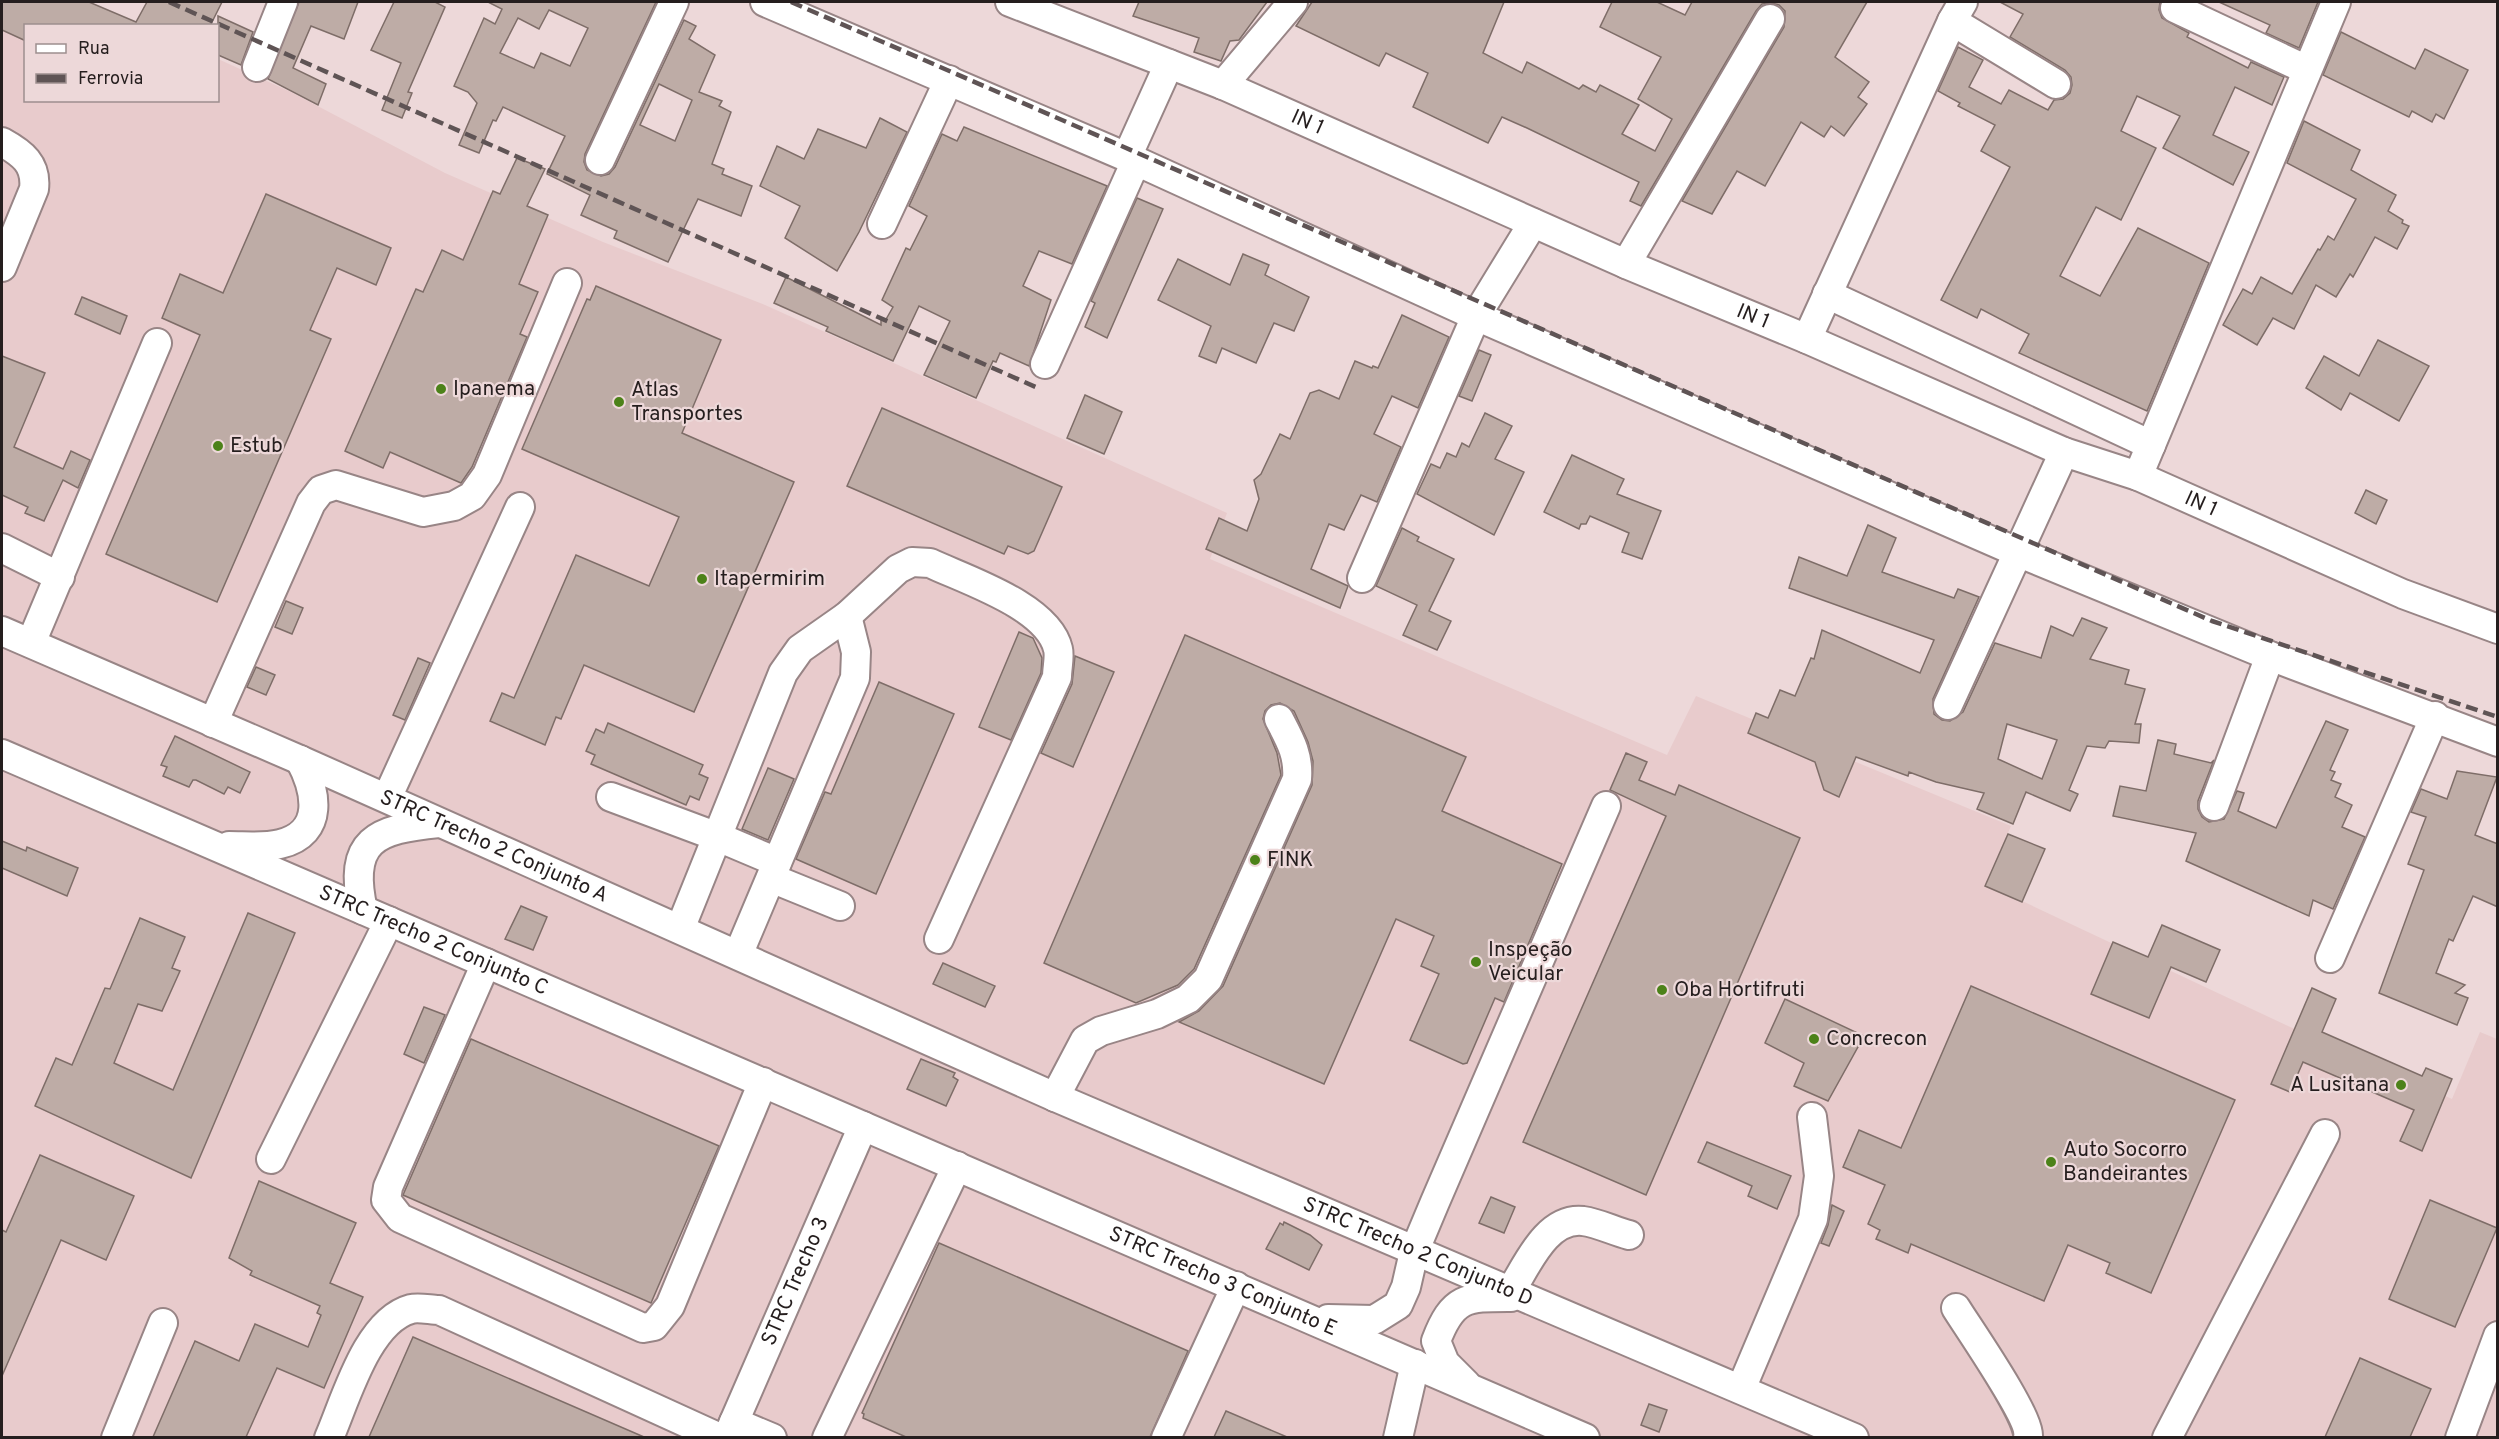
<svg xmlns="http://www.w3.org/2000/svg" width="2499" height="1439" viewBox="0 0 2499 1439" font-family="Overpass,sans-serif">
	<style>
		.built { fill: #e8cbcc }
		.building { fill: #beaca6; stroke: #7e6d68; stroke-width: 1.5; fill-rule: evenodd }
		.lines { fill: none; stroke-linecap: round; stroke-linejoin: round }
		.minor-casing { stroke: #988586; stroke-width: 32 }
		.minor { stroke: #fff; stroke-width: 28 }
		.rail { stroke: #5f5455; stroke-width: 4.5; stroke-dasharray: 12 6; stroke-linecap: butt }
		.poi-dot { fill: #4c8219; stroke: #edd8d9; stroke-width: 2 }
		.labels { text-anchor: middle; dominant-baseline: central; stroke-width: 4.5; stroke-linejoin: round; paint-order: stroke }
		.street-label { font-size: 21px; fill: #251e1e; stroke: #edd8d9 }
		.poi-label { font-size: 21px; fill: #251e1e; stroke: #edd8d9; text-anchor: start }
	</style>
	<rect width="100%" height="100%" fill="#edd8d9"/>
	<polygon class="built" points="2,2 88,2 142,25 26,26 26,100 218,100 218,59 291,92 445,173 603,242 765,305 1227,513 1210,559 1667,755 1696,696 2011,826 1986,884 2288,1026 2452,1099 2480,1032 2497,1039 2497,1437 2,1438"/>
	<g class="building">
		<polygon points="2,2 89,2 136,22 147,2 222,2 210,26 26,26 26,41 2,30"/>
		<polygon points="299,2 358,2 344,39 311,26 293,68 326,84 318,105 268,79"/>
		<polygon points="394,2 435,2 445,7 408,92 412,93 402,118 382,110 401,63 371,50"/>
		<path d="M488,2H656L585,154L584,162L587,170L601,176L609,174L615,167L684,20L696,26L689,39L715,55L699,92L722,101L719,106L731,112L712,164L724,169L722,174L752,186L741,216L698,199L668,262L614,238L617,231L581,215L590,195L547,174L565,136L503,107L496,121L493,120L479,153L459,145L477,103L468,92L454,86L484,18L495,24L502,9ZM549,10L588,28L570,66L541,53L534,68L500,53L518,18L539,29ZM659,84L692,100L675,141L640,125Z"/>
		<polygon points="1139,2 1267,2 1239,40 1230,41 1221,61 1194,52 1199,38 1133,16"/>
		<polygon points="1312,2 1504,2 1483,53 1522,73 1527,62 1579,89 1583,85 1596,92 1600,85 1639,105 1622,134 1655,151 1672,119 1638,99 1661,57 1600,27 1612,2 1657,2 1685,15 1692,2 1867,2 1835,57 1869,82 1858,97 1867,104 1844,136 1831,126 1824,137 1801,122 1765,186 1737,171 1712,214 1682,201 1784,27 1785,11 1779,5 1771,3 1762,4 1756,11 1641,206 1630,201 1639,182 1527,128 1502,117 1488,143 1413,107 1428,73 1386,53 1379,66 1296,26"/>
		<polygon points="2000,2 2160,2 2159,10 2162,18 2189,33 2187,37 2248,68 2251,62 2284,77 2272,105 2235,87 2213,135 2249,152 2233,185 2163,148 2180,116 2137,96 2121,131 2156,148 2121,220 2096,207 2060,276 2100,296 2138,228 2209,263 2147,411 2019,353 2029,334 1981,309 1977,318 1941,300 2010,167 1981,151 1995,125 1958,106 1960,103 1938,91 1958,47 1983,60 1969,87 2001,104 2009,90 2048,110 2054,100 2063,99 2070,93 2072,85 2071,77 2065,70 2010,37 2023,14"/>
		<polygon points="2219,2 2318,2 2299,48 2266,33 2270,25"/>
		<polygon points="218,16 253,32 241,65 218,55"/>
		<polygon points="2341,32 2415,69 2425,49 2468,70 2444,119 2436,114 2432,122 2412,111 2409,117 2323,75"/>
		<polygon points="880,118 907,132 859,232 837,271 785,238 800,206 760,186 777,146 804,159 818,129 866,148"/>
		<polygon points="2304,121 2360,150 2351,170 2396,195 2388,211 2403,220 2402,223 2409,226 2397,249 2375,237 2353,277 2350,274 2336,297 2316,285 2294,329 2273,318 2257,345 2223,325 2243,289 2252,294 2261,277 2292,294 2318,249 2320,250 2328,236 2334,240 2356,199 2287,163"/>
		<polygon points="964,127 1107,186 1072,264 1039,251 1023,286 1051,300 1029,366 1000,353 996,362 993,361 976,398 924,375 950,321 919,306 893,361 826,331 828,327 774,303 786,277 881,325 881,320 885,321 893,307 882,300 906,248 910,250 927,216 909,206 942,134 957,141"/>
		<polygon points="517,158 545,169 527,206 548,215 519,284 538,292 520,334 527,337 472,467 461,483 390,452 383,468 345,451 416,289 423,292 442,250 463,260 493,191 500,194"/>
		<polygon points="266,194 391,248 376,285 337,268 310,330 331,339 217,602 106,554 200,335 162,318 180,274 223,293"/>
		<polygon points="1137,198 1163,209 1107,338 1085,327 1095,303 1091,301"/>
		<polygon points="1243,254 1269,265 1265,275 1309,297 1294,331 1274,323 1256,363 1222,348 1216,363 1199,356 1211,326 1158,300 1178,259 1230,285"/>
		<polygon points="596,286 721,340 682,433 794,482 694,712 584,665 561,719 556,717 545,745 490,721 502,693 514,698 576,555 649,586 679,517 522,449 587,299 590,300"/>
		<polygon points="82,297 127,316 120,334 75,314"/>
		<polygon points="1402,315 1449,337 1418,408 1392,396 1374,434 1401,447 1377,502 1361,495 1344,530 1329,524 1311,569 1348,586 1340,608 1206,549 1219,518 1247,531 1259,499 1254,480 1261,474 1280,434 1290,439 1310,393 1319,390 1339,399 1355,361 1372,368 1373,366 1378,368"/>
		<polygon points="2378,340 2429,366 2399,421 2350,393 2341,410 2306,388 2324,356 2359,376"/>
		<polygon points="1479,350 1491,355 1472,401 1459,396"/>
		<polygon points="2,356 45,373 14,447 63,469 71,451 90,460 78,488 63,480 44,521 25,513 28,507 2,495"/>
		<polygon points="1085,395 1122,412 1104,454 1067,438"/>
		<polygon points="882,408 1062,487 1034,551 1028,554 1008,546 1004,554 847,486"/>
		<polygon points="1485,413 1512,426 1495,459 1524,472 1494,535 1417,494 1431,464 1440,468 1447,453 1456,457 1462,443 1469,447"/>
		<polygon points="1572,455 1624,479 1617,494 1661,511 1642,559 1622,552 1629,533 1590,516 1586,524 1581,524 1579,529 1544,512"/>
		<polygon points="2366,490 2387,500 2376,524 2355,513"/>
		<path d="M1868,525L1896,538L1882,572L1954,598L1958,589L1979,597L1933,699L1934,714L1942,720L1950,721L1963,712L1995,643L2041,658L2051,626L2073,636L2082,618L2107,628L2090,659L2129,670L2125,684L2145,689L2135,724H2141L2139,743L2109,741L2105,748L2087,746L2069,790L2078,794L2070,811L2026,792L2013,824L1977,809L1984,793L1936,782L1909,772L1908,776L1856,757L1839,797L1824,790L1815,762L1748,733L1756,713L1768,718L1780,690L1795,696L1811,658L1814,659L1822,630L1920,673L1934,640L1789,588L1799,557L1847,576ZM2007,724L2057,740L2042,779L1998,759Z"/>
		<polygon points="1402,528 1419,537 1417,541 1454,559 1429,611 1451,621 1437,650 1403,635 1417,605 1376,586"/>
		<polygon points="286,601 303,608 292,634 275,627"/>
		<polygon points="1019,632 1033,638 1042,658 1041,673 1011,740 979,727"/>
		<polygon points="1185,635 1466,757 1442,811 1562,864 1504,1002 1495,998 1467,1063 1463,1064 1410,1040 1439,974 1421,966 1434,936 1396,919 1324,1084 1179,1022 1199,1011 1223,986 1312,785 1313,761 1308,742 1294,711 1280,703 1271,705 1265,711 1263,719 1277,753 1281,775 1194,969 1178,985 1136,1003 1044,963"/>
		<polygon points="1075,656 1114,672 1073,767 1041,753 1072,684"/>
		<polygon points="418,658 430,663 405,720 393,715"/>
		<polygon points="256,667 275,675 266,695 247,687"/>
		<polygon points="879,682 954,714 876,894 796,859 825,792 831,794"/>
		<polygon points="2326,721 2348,730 2330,770 2335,772 2331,780 2341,784 2335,797 2352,805 2342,827 2365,837 2333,909 2313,900 2309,916 2186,861 2196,833 2113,816 2120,786 2146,791 2158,740 2176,744 2174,754 2211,763 2214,760 2198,801 2198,809 2202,817 2209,822 2224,819 2237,791 2244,793 2238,811 2276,828"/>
		<polygon points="608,723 703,765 699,774 708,778 699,800 690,796 686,805 591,764 595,755 586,751 596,729 604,733"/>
		<polygon points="175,736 250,772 240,793 228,787 224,794 196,780 193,780 189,787 163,776 167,767 161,765"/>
		<polygon points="1626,753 1647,762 1639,780 1675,795 1679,785 1800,838 1646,1195 1523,1142 1666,816 1610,790"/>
		<polygon points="768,768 794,779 768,840 742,829"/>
		<polygon points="2457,771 2497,777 2475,835 2498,844 2498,907 2473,896 2453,941 2449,939 2436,973 2465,985 2455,993 2468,998 2457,1025 2379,993 2424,870 2408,864 2426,817 2411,812 2421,789 2447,799"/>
		<polygon points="2008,834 2045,849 2022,902 1985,886"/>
		<polygon points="2,841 26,851 27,847 78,868 67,896 2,868"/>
		<polygon points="521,906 547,917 533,950 505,939"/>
		<polygon points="248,913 295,933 191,1178 35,1106 56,1058 72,1065 105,988 110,989 140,918 185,937 172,968 180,971 162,1011 138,1004 114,1063 173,1090"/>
		<polygon points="2162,925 2220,950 2206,982 2171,967 2149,1018 2091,994 2113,942 2148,957"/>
		<polygon points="943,963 995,986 985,1007 933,984"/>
		<polygon points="1971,986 2235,1100 2151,1293 2106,1273 2110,1263 2068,1245 2044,1301 1911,1244 1908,1253 1876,1239 1880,1230 1868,1224 1885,1185 1843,1167 1859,1130 1901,1148"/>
		<polygon points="2312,988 2336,999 2322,1032 2422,1076 2426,1068 2452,1079 2422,1151 2400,1141 2414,1110 2303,1062 2290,1092 2271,1084"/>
		<polygon points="1785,999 1864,1036 1828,1101 1794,1086 1804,1063 1765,1043"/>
		<polygon points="424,1007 445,1015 424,1063 404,1054"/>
		<polygon points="471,1039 719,1146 651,1303 403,1195"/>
		<polygon points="921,1059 955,1073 953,1077 958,1080 946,1106 907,1089"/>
		<polygon points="1707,1142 1791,1176 1777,1209 1748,1196 1752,1186 1698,1162"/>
		<polygon points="40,1155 134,1196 106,1260 61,1240 2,1376 2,1230 6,1232"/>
		<polygon points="259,1181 356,1223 330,1283 363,1297 324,1388 277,1368 246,1437 153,1437 195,1341 239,1361 255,1324 308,1347 321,1315 317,1313 320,1306 250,1275 252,1271 229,1258"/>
		<polygon points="1491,1197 1515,1207 1504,1233 1479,1223"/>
		<polygon points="2430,1200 2497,1228 2455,1327 2389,1299"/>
		<polygon points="1832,1205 1844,1211 1829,1246 1821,1243 1828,1225"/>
		<polygon points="1284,1222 1310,1235 1322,1245 1309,1270 1266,1249 1280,1223 1283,1225"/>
		<polygon points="939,1243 1188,1351 1150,1437 906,1437 863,1418 864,1414 862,1413"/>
		<polygon points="413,1337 644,1437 369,1437"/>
		<polygon points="2360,1358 2431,1389 2410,1437 2325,1437"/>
		<polygon points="1649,1404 1667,1410 1659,1432 1641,1425"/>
		<polygon points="1226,1411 1287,1437 1214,1437"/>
	</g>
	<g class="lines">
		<defs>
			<g id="minor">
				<polyline points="765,2 1136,161 1476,316 2017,552 2270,656 2498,742"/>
				<path id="s1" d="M1010,2L1223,85L1626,264L1807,339L2064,452L2138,476L2403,594L2498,629"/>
				<polyline points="2175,8 2307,70"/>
				<polyline points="1952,21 2056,84"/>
				<polyline points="257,67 283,2"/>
				<polyline points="1223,85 1293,2"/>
				<path d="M2,142C22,153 37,164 34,189L2,267"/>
				<polyline points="1127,157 1169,64"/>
				<polyline points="600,160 674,2"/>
				<polyline points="882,224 949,80"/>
				<polyline points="1626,264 1770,19"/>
				<polyline points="1827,294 2151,445"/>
				<polyline points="1807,339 1952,21 1963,2"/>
				<polyline points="1045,364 1136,161"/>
				<polyline points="2138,476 2336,2"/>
				<polyline points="2,548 60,577"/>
				<polyline points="1362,578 1476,316 1533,223"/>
				<path id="s2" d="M2,631L300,760L1055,1097L1854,1438"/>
				<polyline points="31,643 157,343"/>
				<polyline points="1948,705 2064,452"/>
				<polyline points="213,723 311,503 321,490 336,485 423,512 454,506 472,496 487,475 567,283"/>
				<path id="s3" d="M2,754L1585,1438"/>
				<polyline points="611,797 718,837 777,862"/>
				<polyline points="387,798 520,507"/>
				<polyline points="2214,806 2270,656"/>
				<path d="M229,846C246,846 264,848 280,844C326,833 316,790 300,760"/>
				<polyline points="771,878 840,906"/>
				<path d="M363,910C347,840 376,829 439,823"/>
				<path d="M680,929L783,673L800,649L847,616L898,569L912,562L930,563C966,580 1048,606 1058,649C1060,657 1057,668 1057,677L939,939"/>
				<polyline points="738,955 855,678 856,652 847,616"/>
				<polyline points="2330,958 2435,716"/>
				<polyline points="486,963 388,1187 386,1200 400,1218 643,1328 654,1326 670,1306 763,1082"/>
				<path d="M1055,1097L1085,1040L1101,1031L1157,1014L1188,999L1208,979L1297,779C1299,755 1290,740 1279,719"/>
				<polyline points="271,1159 389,921"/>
				<path d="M1510,1292C1527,1266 1546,1217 1583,1221C1598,1223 1614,1231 1629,1235"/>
				<path d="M1956,1308C1969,1329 2032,1419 2028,1438"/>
				<polyline points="1328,1319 1374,1320 1398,1305 1406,1287 1414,1252 1435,1202 1606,806"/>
				<path d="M1466,1384L1445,1363L1436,1341C1453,1296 1467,1297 1511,1297"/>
				<polyline points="1741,1389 1813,1219 1819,1176 1812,1117"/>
				<polyline points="734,1422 772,1438"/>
				<polyline points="116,1438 163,1323"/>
				<path d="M329,1438C346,1399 367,1321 411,1309C419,1307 431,1310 439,1310L720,1438"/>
				<path id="s4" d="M727,1438L863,1126"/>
				<polyline points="827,1438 957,1166"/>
				<polyline points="1166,1438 1236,1286"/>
				<polyline points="1398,1438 1415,1364"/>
				<polyline points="2167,1438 2325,1134"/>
				<polyline points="2460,1438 2498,1336"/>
			</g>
		</defs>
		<use href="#minor" class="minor-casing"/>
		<use href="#minor" class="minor"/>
		<g class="rail">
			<polyline points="169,2 1040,389"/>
			<polyline points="791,2 2212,621 2498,717"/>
		</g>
	</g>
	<g class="poi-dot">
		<circle cx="441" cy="389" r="6"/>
		<circle cx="619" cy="402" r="6"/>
		<circle cx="218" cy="446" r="6"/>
		<circle cx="702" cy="579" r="6"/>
		<circle cx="1255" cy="860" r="6"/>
		<circle cx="1476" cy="962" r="6"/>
		<circle cx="1662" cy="990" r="6"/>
		<circle cx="1814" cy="1039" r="6"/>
		<circle cx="2401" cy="1085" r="6"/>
		<circle cx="2051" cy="1162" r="6"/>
	</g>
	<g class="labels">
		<g class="street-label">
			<text stroke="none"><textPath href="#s1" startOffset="321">IN 1</textPath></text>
			<text stroke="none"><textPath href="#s1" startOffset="807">IN 1</textPath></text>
			<text stroke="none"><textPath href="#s1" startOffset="1293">IN 1</textPath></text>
			<text stroke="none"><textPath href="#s2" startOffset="537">STRC Trecho 2 Conjunto A</textPath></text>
			<text stroke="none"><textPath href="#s3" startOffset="470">STRC Trecho 2 Conjunto C</textPath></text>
			<text stroke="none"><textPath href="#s2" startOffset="1546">STRC Trecho 2 Conjunto D</textPath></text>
			<text stroke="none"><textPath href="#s3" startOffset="1330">STRC Trecho 3 Conjunto E</textPath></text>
			<text stroke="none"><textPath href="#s4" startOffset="171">STRC Trecho 3</textPath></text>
		</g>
		<g class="poi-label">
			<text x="453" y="389">Ipanema</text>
			<text x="631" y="390">Atlas<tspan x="631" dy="24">Transportes</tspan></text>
			<text x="230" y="446">Estub</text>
			<text x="714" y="579">Itapermirim</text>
			<text x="1267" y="860">FINK</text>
			<text x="1488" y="950">Inspeção<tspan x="1488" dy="24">Veicular</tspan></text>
			<text x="1674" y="990">Oba Hortifruti</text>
			<text x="1826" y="1039">Concrecon</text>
			<text x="2389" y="1085" text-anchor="end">A Lusitana</text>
			<text x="2063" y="1150">Auto Socorro<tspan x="2063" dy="24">Bandeirantes</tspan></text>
		</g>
	</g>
	<rect width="2499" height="1439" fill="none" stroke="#251e1e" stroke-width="6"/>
	<rect x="24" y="24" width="195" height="78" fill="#edd8d9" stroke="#9d8e8e" stroke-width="1.5"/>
	<rect x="36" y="44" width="30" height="9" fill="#ffffff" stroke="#9d8e8e" stroke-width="1.5"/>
	<text x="78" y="54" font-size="18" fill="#251e1e">Rua</text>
	<rect x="36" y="74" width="30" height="9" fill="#5f5455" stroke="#9d8e8e" stroke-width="1.5"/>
	<text x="78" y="84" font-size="18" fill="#251e1e">Ferrovia</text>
</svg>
